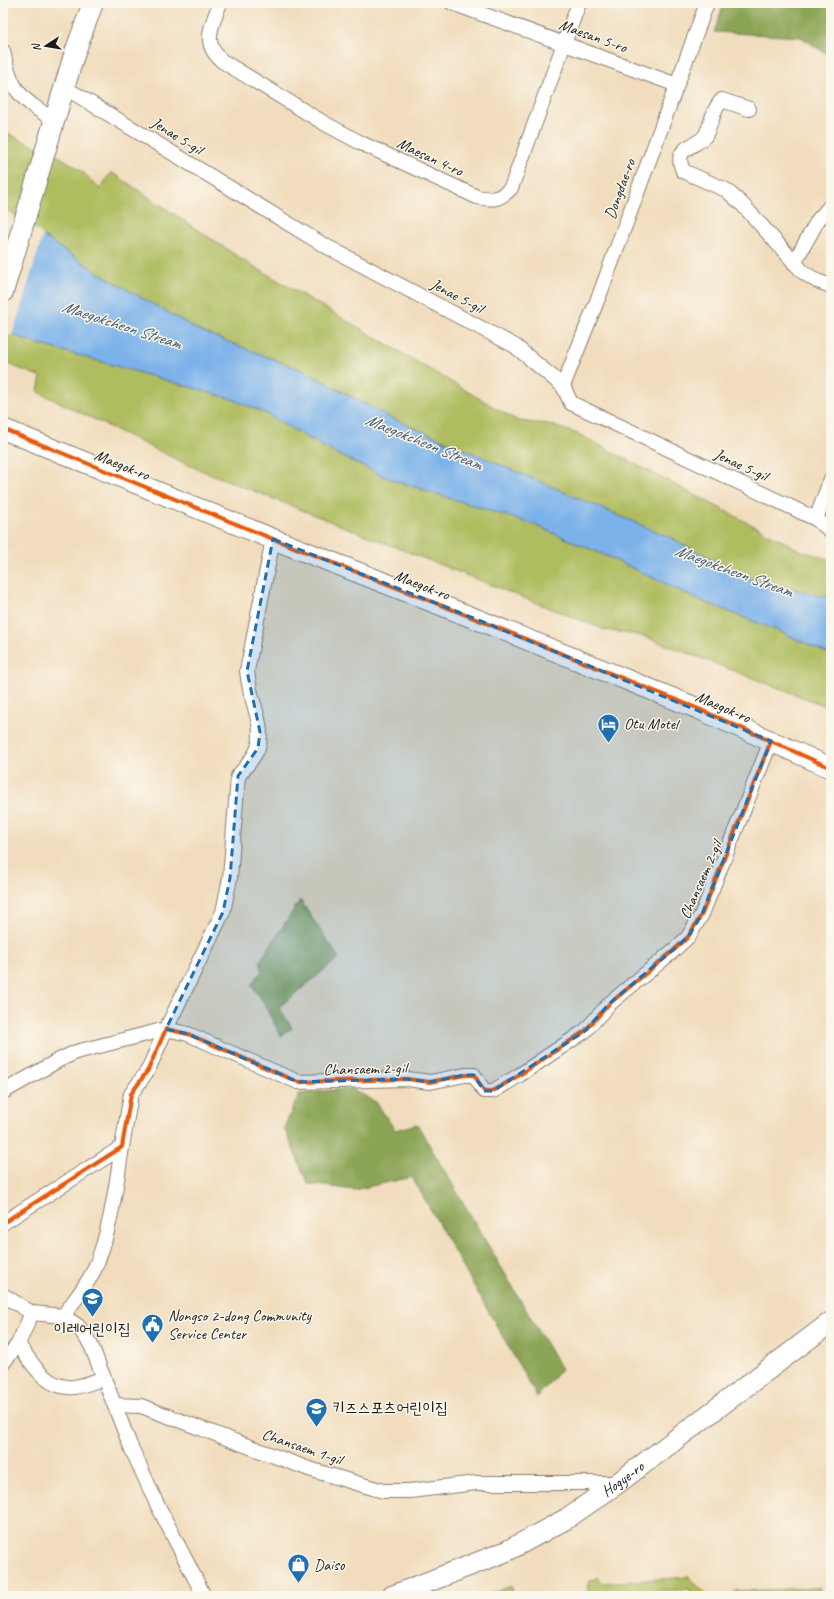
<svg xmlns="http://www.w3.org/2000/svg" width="834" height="1599" viewBox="0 0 834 1599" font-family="Caveat,'Poor Story',sans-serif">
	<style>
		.green { fill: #afbc5e; stroke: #666c3d }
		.forest { fill: #8ba455; stroke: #546038 }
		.water { fill: #7cb2ea; stroke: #4c6783 }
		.pier { fill: #f1ddbd }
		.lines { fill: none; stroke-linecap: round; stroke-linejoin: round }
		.street-casing { stroke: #867c6c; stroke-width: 16 }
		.secondary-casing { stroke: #867c6c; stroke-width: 22 }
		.street { stroke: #fff; stroke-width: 14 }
		.secondary { stroke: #fff; stroke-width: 20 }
		.cycleway-casing { stroke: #fbf7ec; stroke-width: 6 }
		.cycleway { stroke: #e8590c; stroke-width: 4 }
		.marked { fill: #1f6fb2; fill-opacity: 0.2; stroke: #1f6fb2; stroke-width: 3; stroke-dasharray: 8 5; stroke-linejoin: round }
		.labels { text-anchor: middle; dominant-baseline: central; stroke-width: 3; stroke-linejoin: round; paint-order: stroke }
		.street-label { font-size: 16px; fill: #1c1c1c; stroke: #fbf7ec }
		.poi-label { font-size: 16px; fill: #1c1c1c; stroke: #fbf7ec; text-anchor: start }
		.water-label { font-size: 17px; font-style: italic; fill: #42586e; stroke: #fbf7ec }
	</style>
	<rect width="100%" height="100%" fill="#fbf7ec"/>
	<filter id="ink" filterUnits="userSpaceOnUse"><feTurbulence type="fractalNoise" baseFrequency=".025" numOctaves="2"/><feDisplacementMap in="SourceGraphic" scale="8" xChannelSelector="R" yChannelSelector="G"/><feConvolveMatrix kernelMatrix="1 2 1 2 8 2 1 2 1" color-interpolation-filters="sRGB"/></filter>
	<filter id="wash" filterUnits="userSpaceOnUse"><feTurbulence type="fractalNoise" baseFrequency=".012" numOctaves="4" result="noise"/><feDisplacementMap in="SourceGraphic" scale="16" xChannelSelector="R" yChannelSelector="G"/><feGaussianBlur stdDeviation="0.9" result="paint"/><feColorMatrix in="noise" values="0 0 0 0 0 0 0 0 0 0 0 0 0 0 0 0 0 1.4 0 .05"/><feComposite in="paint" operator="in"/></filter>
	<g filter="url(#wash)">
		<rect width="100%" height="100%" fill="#f1ddbd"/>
		<g class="green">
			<path d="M3,130C23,144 49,149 70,163C82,170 91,180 100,189L111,172L243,260L518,421L548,424L578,434L802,551L831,560V598L749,579L671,538L389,417L304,371L200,331L97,272L5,211L3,207Z"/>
			<polygon points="3,331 32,342 232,399 265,413 331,451 387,478 535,525 609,557 697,599 781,632 831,655 831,708 643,636 605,630 188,465 38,392 41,377 3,362"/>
			<polygon points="598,1577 604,1583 689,1577 708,1596 692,1596 690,1589 624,1594 621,1596 603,1596 587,1591 590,1581"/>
			<polygon points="512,1586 513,1596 482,1596"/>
			<polygon points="820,1588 819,1596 732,1596 736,1591"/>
		</g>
		<g class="forest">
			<polygon points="724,3 831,3 831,57 801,37 714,32"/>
			<polygon points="300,900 339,958 279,1007 292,1028 281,1036 260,997 251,985 262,971 260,961"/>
			<polygon points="351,1088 376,1102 395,1130 417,1124 561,1369 537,1397 412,1177 354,1190 308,1184 284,1128 299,1094"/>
		</g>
		<polygon class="water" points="3,207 5,211 97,272 200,331 304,371 389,417 671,538 749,579 831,598 831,655 781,632 697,599 609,557 535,525 387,478 331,451 265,413 232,399 32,342 3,331"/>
		<polygon class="pier" points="8,211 43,235 12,336 3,333 3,226"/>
	</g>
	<g filter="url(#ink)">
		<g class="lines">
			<defs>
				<g id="street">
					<path d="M220,3C212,25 201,43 222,61L324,123L361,143L477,197C493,200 499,200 511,188L579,3"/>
					<polyline points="452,3 677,85"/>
					<path d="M3,51C11,91 20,98 54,120"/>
					<polyline points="64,87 322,244 515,346 563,386 571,403 816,519 831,531"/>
					<path d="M749,109L722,100C712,110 712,124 705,136C699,144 685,146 681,155C679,160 681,166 683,171L726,190L742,204L803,272L817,281L831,286"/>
					<polyline points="794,263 818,220 831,205"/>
					<polyline points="563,386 601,291 707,3"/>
					<polyline points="816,519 831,479"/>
					<path d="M3,1092L59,1060L76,1052L166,1029L223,912L230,878L238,776C245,768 254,758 258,748C264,729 255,711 251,693C249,686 248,678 247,671L273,539"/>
					<polyline points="3,1223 122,1147 131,1094 148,1070 166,1029 188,1034 298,1082 407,1079 430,1082 465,1075 474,1075 484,1091 493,1091 518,1076 585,1031 609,1004 673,951 688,937 702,914 771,741"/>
					<polyline points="3,1295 32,1313 63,1316 78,1326 91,1345 130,1445 156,1502 204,1596"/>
					<path d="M63,1316C73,1302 86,1287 94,1270C110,1235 116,1186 122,1147"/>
					<path d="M18,1344C32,1363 46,1390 74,1387C84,1386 95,1381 104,1378"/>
					<polyline points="3,1363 18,1344 32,1313"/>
					<polyline points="115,1405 141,1406 309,1469 383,1491 410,1491 476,1483 618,1483"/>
				</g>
				<g id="secondary">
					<polyline points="3,292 74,55 93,3"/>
					<polyline points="3,429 273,539 481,621 699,709 831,768"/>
					<path id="s1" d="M392,1596L507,1551L566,1519L618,1483L831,1322"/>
				</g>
			</defs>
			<use href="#street" class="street-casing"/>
			<use href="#secondary" class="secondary-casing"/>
			<use href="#street" class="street"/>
			<use href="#secondary" class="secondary"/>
			<defs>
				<g id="cycleway">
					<polyline points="3,429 273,539 481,621 699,709 831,768"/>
					<polyline points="3,1223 122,1147 131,1094 148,1070 166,1029 188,1034 298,1082 407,1079 430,1082 465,1075 474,1075 484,1091 493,1091 518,1076 585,1031 609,1004 673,951 688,937 702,914 771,741"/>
				</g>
			</defs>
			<use href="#cycleway" class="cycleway-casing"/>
			<use href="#cycleway" class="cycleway"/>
		</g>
	</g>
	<path class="marked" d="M273,539L481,621L771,741L702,914L688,937L609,1004L585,1031L493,1091H484L474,1075H465L430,1082L407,1079L298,1082L188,1034L166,1029L223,912L230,878L238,776L258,748L260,732L247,671Z"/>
	<defs>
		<symbol id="hotel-pin" viewBox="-11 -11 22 30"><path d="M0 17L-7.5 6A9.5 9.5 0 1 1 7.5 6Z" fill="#1f6fb2" stroke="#fbf7ec"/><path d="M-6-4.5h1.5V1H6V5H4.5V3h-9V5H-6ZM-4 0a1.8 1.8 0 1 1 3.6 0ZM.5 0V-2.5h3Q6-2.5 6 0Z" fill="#fff"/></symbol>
		<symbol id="school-pin" viewBox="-11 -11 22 30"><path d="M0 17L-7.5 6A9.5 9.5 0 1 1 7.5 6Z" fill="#1f6fb2" stroke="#fbf7ec"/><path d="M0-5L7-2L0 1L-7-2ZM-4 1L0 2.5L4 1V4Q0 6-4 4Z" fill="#fff"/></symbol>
		<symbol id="civic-pin" viewBox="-11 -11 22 30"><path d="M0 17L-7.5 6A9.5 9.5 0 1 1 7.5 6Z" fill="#1f6fb2" stroke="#fbf7ec"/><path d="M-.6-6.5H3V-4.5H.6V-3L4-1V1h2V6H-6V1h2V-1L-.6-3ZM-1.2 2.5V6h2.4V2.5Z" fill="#fff"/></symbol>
		<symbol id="shop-pin" viewBox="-11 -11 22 30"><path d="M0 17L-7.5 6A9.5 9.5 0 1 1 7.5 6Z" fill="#1f6fb2" stroke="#fbf7ec"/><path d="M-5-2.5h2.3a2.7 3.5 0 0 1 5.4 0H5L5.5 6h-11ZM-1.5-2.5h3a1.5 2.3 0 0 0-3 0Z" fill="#fff"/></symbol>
	</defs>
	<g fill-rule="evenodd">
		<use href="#hotel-pin" x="596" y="712" width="25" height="34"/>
		<use href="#school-pin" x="80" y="1286" width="25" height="34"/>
		<use href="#civic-pin" x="140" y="1312" width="25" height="34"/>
		<use href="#school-pin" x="304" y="1396" width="25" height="34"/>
		<use href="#shop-pin" x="286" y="1552" width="25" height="34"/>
	</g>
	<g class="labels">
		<g class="street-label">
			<text transform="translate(593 36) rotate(20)">Maesan 5-ro</text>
			<text transform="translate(177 136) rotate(32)">Jenae 5-gil</text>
			<text transform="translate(430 157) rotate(25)">Maesan 4-ro</text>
			<text transform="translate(620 189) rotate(-70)">Dongdae-ro</text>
			<text transform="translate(457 296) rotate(28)">Jenae 5-gil</text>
			<text transform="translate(122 465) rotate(22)">Maegok-ro</text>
			<text transform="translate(741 465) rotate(25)">Jenae 5-gil</text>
			<text transform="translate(422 585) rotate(21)">Maegok-ro</text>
			<text transform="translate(723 707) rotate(23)">Maegok-ro</text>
			<text transform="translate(701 880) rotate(-66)">Chansaem 2-gil</text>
			<text transform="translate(365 1069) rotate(-1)">Chansaem 2-gil</text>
			<text transform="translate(302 1447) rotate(19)">Chansaem 1-gil</text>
			<text stroke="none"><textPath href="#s1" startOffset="260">Hogye-ro</textPath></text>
		</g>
		<g class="poi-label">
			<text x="624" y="724">Otu Motel</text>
			<text x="168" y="1316">Nongso 2-dong Community<tspan x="168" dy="18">Service Center</tspan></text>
			<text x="92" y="1329" text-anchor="middle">이레어린이집</text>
			<text x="332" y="1408">키즈스포츠어린이집</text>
			<text x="314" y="1565">Daiso</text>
		</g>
		<g class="water-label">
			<text transform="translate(122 325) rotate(18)">Maegokcheon Stream</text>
			<text transform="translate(424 442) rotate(22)">Maegokcheon Stream</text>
			<text transform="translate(734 571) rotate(20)">Maegokcheon Stream</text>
		</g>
	</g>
	<rect width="834" height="1599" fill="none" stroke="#fbf7ec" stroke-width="16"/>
	<g transform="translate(46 46) rotate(258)" stroke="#fbf7ec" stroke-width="3" paint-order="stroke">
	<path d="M0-3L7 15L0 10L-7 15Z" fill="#1c1c1c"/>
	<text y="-6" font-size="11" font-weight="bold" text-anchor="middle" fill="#1c1c1c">N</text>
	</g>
</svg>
